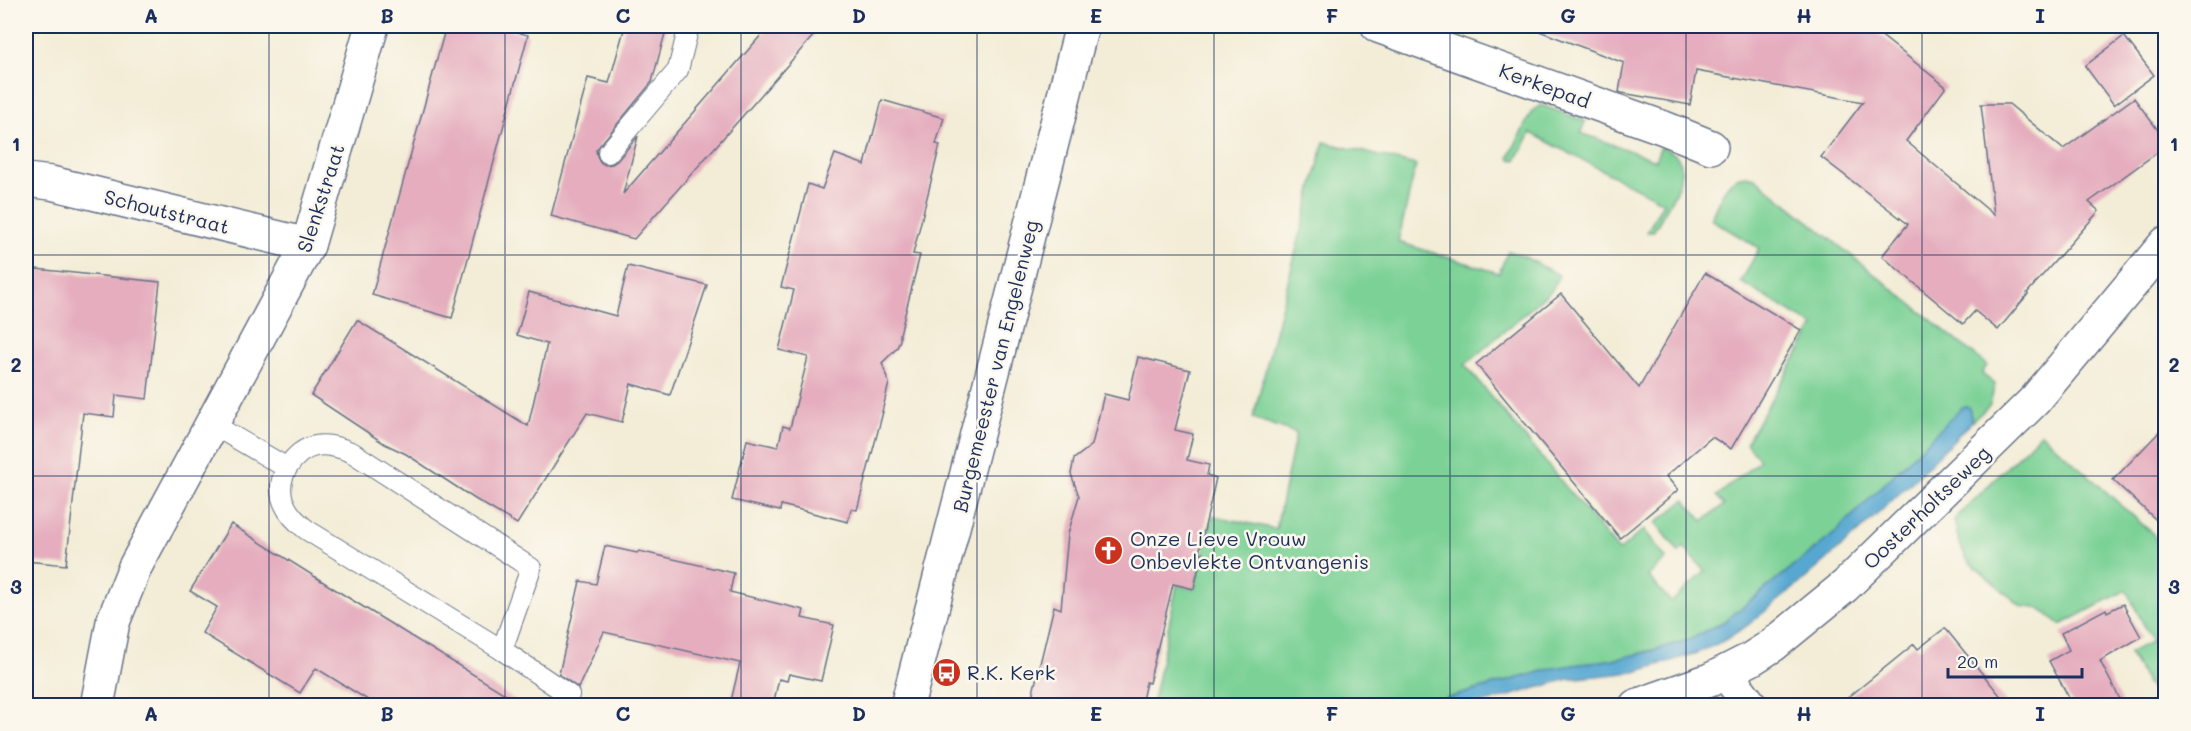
<svg xmlns="http://www.w3.org/2000/svg" width="2191" height="731" viewBox="0 0 2191 731" font-family="Mali,sans-serif">
	<style>
		.green { fill: #7bd196; stroke: #4b807a; stroke-width: 1.5 }
		.water { fill: #57a8d1; stroke: #396c98; stroke-width: 1.5 }
		.building { fill: #e5adbe }
		.lines { fill: none; stroke-linecap: round; stroke-linejoin: round }
		.service-casing { stroke: #677288; stroke-width: 22 }
		.minor-casing { stroke: #677288; stroke-width: 36 }
		.tertiary-casing { stroke: #677288; stroke-width: 36 }
		.service { stroke: #fff; stroke-width: 20 }
		.minor { stroke: #fff; stroke-width: 33 }
		.tertiary { stroke: #fff; stroke-width: 33 }
		.grid { fill: none; stroke: #1b2f5e; stroke-width: 1.5; stroke-opacity: 0.55 }
		.labels { text-anchor: middle; dominant-baseline: central; stroke-width: 5; stroke-linejoin: round; paint-order: stroke }
		.street-label { font-size: 20px; fill: #1b2f5e; stroke: #fbf7ec }
		.poi-label { font-size: 20px; fill: #1b2f5e; stroke: #fbf7ec; text-anchor: start }
		.neatline { fill: none; stroke: #1b2f5e; stroke-width: 2 }
		.grid-label { font-size: 20px; text-anchor: middle; font-weight: bold; fill: #1b2f5e }
	</style>
	<rect width="100%" height="100%" fill="#fbf7ec"/>
	<filter id="ink" filterUnits="userSpaceOnUse"><feTurbulence type="fractalNoise" baseFrequency=".0167" numOctaves="2"/><feDisplacementMap in="SourceGraphic" scale="12" xChannelSelector="R" yChannelSelector="G"/><feConvolveMatrix kernelMatrix="1 2 1 2 8 2 1 2 1" color-interpolation-filters="sRGB"/></filter>
	<filter id="wash" filterUnits="userSpaceOnUse"><feTurbulence type="fractalNoise" baseFrequency=".008" numOctaves="4" result="noise"/><feDisplacementMap in="SourceGraphic" scale="24" xChannelSelector="R" yChannelSelector="G"/><feGaussianBlur stdDeviation="1.35" result="paint"/><feColorMatrix in="noise" values="0 0 0 0 0 0 0 0 0 0 0 0 0 0 0 0 0 1.4 0 .05"/><feComposite in="paint" operator="in"/></filter>
	<g filter="url(#wash)">
		<rect width="100%" height="100%" fill="#f3edd7"/>
		<g class="green">
			<path d="M1541,105L1585,121L1581,133L1655,160L1661,146C1669,150 1676,153 1680,161C1688,179 1662,216 1653,232H1647L1663,202L1531,133L1516,160L1510,159L1509,157L1532,111Z"/>
			<path d="M1324,142L1416,165L1398,242L1499,273L1508,251L1523,256L1559,275L1552,290L1465,365L1619,551L1644,529L1666,559L1648,576L1671,602L1705,572L1684,547L1679,552L1656,523L1685,500L1703,521L1724,505L1717,496L1760,460L1746,443L1814,326L1741,282L1759,248L1712,220L1711,218C1721,197 1728,169 1755,178L1987,365L1982,374L1995,384L1990,405L1971,422V415L1962,408L1834,534L1725,621L1689,640L1622,658L1554,668L1423,705L1152,706L1177,585L1194,589L1213,516L1276,529L1296,433L1253,418Z"/>
			<polygon points="2041,433 2153,534 2165,556 2165,705 2149,705 2157,700 2129,653 2152,641 2126,590 2061,625 2041,609 2021,606 1968,561 1959,542 1954,520"/>
		</g>
		<polygon class="water" points="1967,406 1970,408 1971,422 1916,478 1855,535 1799,584 1748,625 1725,640 1697,653 1635,672 1568,679 1478,705 1423,705 1554,668 1622,658 1652,651 1689,640 1725,621 1834,534 1961,408"/>
		<g id="blocks">
			<g class="building">
				<polygon points="446,26 493,26 528,35 452,318 372,295"/>
				<polygon points="625,26 667,26 652,82 596,150 597,156 600,162 605,165 612,164 617,161 638,136 623,194 769,26 822,26 634,239 551,216 588,78 609,83"/>
				<polygon points="1535,26 1869,26 1946,87 1906,141 1994,215 1981,104 2009,104 2063,149 2134,98 2166,141 2166,146 2089,202 2099,211 2027,293 2028,294 1998,330 1975,311 1963,324 1882,256 1908,224 1821,157 1863,102 1696,71 1690,105 1622,93 1619,92 1624,63 1534,29"/>
				<polygon points="2124,36 2154,75 2114,105 2085,66"/>
				<polygon points="882,100 944,118 936,144 940,145 913,254 920,255 900,334 900,340 897,348 882,363 889,383 882,412 883,412 857,510 851,509 848,522 781,505 780,511 732,500 747,440 778,447 783,426 790,428 808,357 779,350 794,290 781,287 808,184 822,189 835,154 865,165"/>
				<polygon points="628,266 707,285 670,395 631,384 622,422 587,413 517,524 475,499 406,454 385,444 311,395 357,320 528,426 547,344 517,335 529,292 616,316"/>
				<polygon points="26,268 160,282 147,399 116,395 114,417 83,413 66,565 26,561"/>
				<polygon points="1705,273 1801,330 1731,449 1712,437 1666,476 1678,490 1620,538 1476,364 1561,294 1639,388"/>
				<polygon points="1138,357 1190,370 1175,430 1193,434 1187,460 1209,465 1207,475 1216,478 1199,553 1202,553 1194,589 1173,584 1149,683 1146,682 1141,705 1030,705 1054,606 1061,609 1068,534 1079,496 1071,474 1074,459 1092,445 1104,394 1128,400"/>
				<polygon points="2166,425 2166,529 2113,480"/>
				<polygon points="231,524 352,600 523,705 376,705 316,668 300,693 202,633 217,607 190,591"/>
				<polygon points="605,546 637,553 639,551 734,573 730,592 804,610 802,618 834,625 821,681 789,674 787,681 779,679 773,705 730,705 740,663 604,632 578,688 559,674 580,581 596,584"/>
				<polygon points="2123,604 2141,637 2100,661 2123,705 2073,705 2049,661 2069,650 2061,633 2106,609 2107,612"/>
				<polygon points="1945,628 2008,705 1839,705 1914,644 1918,649"/>
			</g>
		</g>
	</g>
	<g filter="url(#ink)">
		<use href="#blocks" fill-opacity="0" stroke="#677288" stroke-width="1.5"/>
		<g class="lines">
			<defs>
				<g id="service">
					<polyline points="608,153 678,70 689,26"/>
					<path d="M212,424L287,468C304,441 326,441 353,453L531,568L502,650L569,695L562,706"/>
					<path d="M287,468C272,494 287,515 307,530L502,650"/>
				</g>
				<g id="minor">
					<polyline points="1378,26 1664,128 1711,147"/>
					<polyline points="26,180 51,183 308,245"/>
					<polyline points="1728,671 1735,685 1751,706"/>
					<polyline points="97,706 113,622 135,567 308,245 372,26"/>
					<polyline points="1636,706 1710,680 1751,659 1773,645 1845,586 2035,400 2166,243"/>
				</g>
				<polyline id="tertiary" points="907,706 1082,26"/>
			</defs>
			<use href="#service" class="service-casing"/>
			<use href="#minor" class="minor-casing"/>
			<use href="#tertiary" class="tertiary-casing"/>
			<use href="#service" class="service"/>
			<use href="#minor" class="minor"/>
			<use href="#tertiary" class="tertiary"/>
		</g>
	</g>
	<path class="grid" d="M269,26V706M505,26V706M741,26V706M977,26V706M1214,26V706M1450,26V706M1686,26V706M1922,26V706M26,255H2166M26,476H2166"/>
	<defs>
		<symbol id="church-disc" viewBox="-11 -11 22 22"><circle r="9.5" fill="#c8321e" stroke="#fbf7ec"/><path d="M-1.2-6h2.4v3.5h3.3v2.4h-3.3V6h-2.4V-.1h-3.3v-2.4h3.3Z" fill="#fff"/></symbol>
		<symbol id="bus-disc" viewBox="-11 -11 22 22"><circle r="9.5" fill="#c8321e" stroke="#fbf7ec"/><path d="M-5-6H5V4H4V6H2V4H-2V6H-4V4H-5ZM-3.5-4V0h7V-4ZM-3.5 1.2v1.5H-2V1.2ZM2 1.2v1.5H3.5V1.2Z" fill="#fff"/></symbol>
	</defs>
	<g fill-rule="evenodd">
		<use href="#church-disc" x="1092" y="534" width="33" height="33"/>
		<use href="#bus-disc" x="930" y="656" width="33" height="33"/>
	</g>
	<g class="labels">
		<g class="street-label">
			<text transform="translate(1545 85) rotate(20)">Kerkepad</text>
			<text transform="translate(320 198) rotate(-72)">Slenkstraat</text>
			<text transform="translate(167 211) rotate(14)">Schoutstraat</text>
			<text transform="translate(995 366) rotate(-76)">Burgemeester van Engelenweg</text>
			<text transform="translate(1926 507) rotate(-44)">Oosterholtseweg</text>
		</g>
		<g class="poi-label">
			<text x="1130" y="538">Onze Lieve Vrouw<tspan x="1130" dy="23">Onbevlekte Ontvangenis</tspan></text>
			<text x="967" y="672">R.K. Kerk</text>
		</g>
	</g>
	<rect width="2191" height="731" fill="none" stroke="#fbf7ec" stroke-width="66"/>
	<path d="M1948 668v9h134v-9" fill="none" stroke="#1b2f5e" stroke-width="3"/>
	<text x="1957" y="668" font-size="18" fill="#1b2f5e" stroke="#fbf7ec" stroke-width="4.5" paint-order="stroke">20 m</text>
	<rect x="33" y="33" width="2125" height="665" class="neatline"/>
	<g class="grid-label">
		<text x="151" y="23">A</text>
		<text x="387" y="23">B</text>
		<text x="623" y="23">C</text>
		<text x="859" y="23">D</text>
		<text x="1096" y="23">E</text>
		<text x="1332" y="23">F</text>
		<text x="1568" y="23">G</text>
		<text x="1804" y="23">H</text>
		<text x="2040" y="23">I</text>
		<text x="16" y="151">1</text>
		<text x="2174" y="151">1</text>
		<text x="16" y="372">2</text>
		<text x="2174" y="372">2</text>
		<text x="16" y="594">3</text>
		<text x="2174" y="594">3</text>
		<text x="151" y="721">A</text>
		<text x="387" y="721">B</text>
		<text x="623" y="721">C</text>
		<text x="859" y="721">D</text>
		<text x="1096" y="721">E</text>
		<text x="1332" y="721">F</text>
		<text x="1568" y="721">G</text>
		<text x="1804" y="721">H</text>
		<text x="2040" y="721">I</text>
	</g>
</svg>
